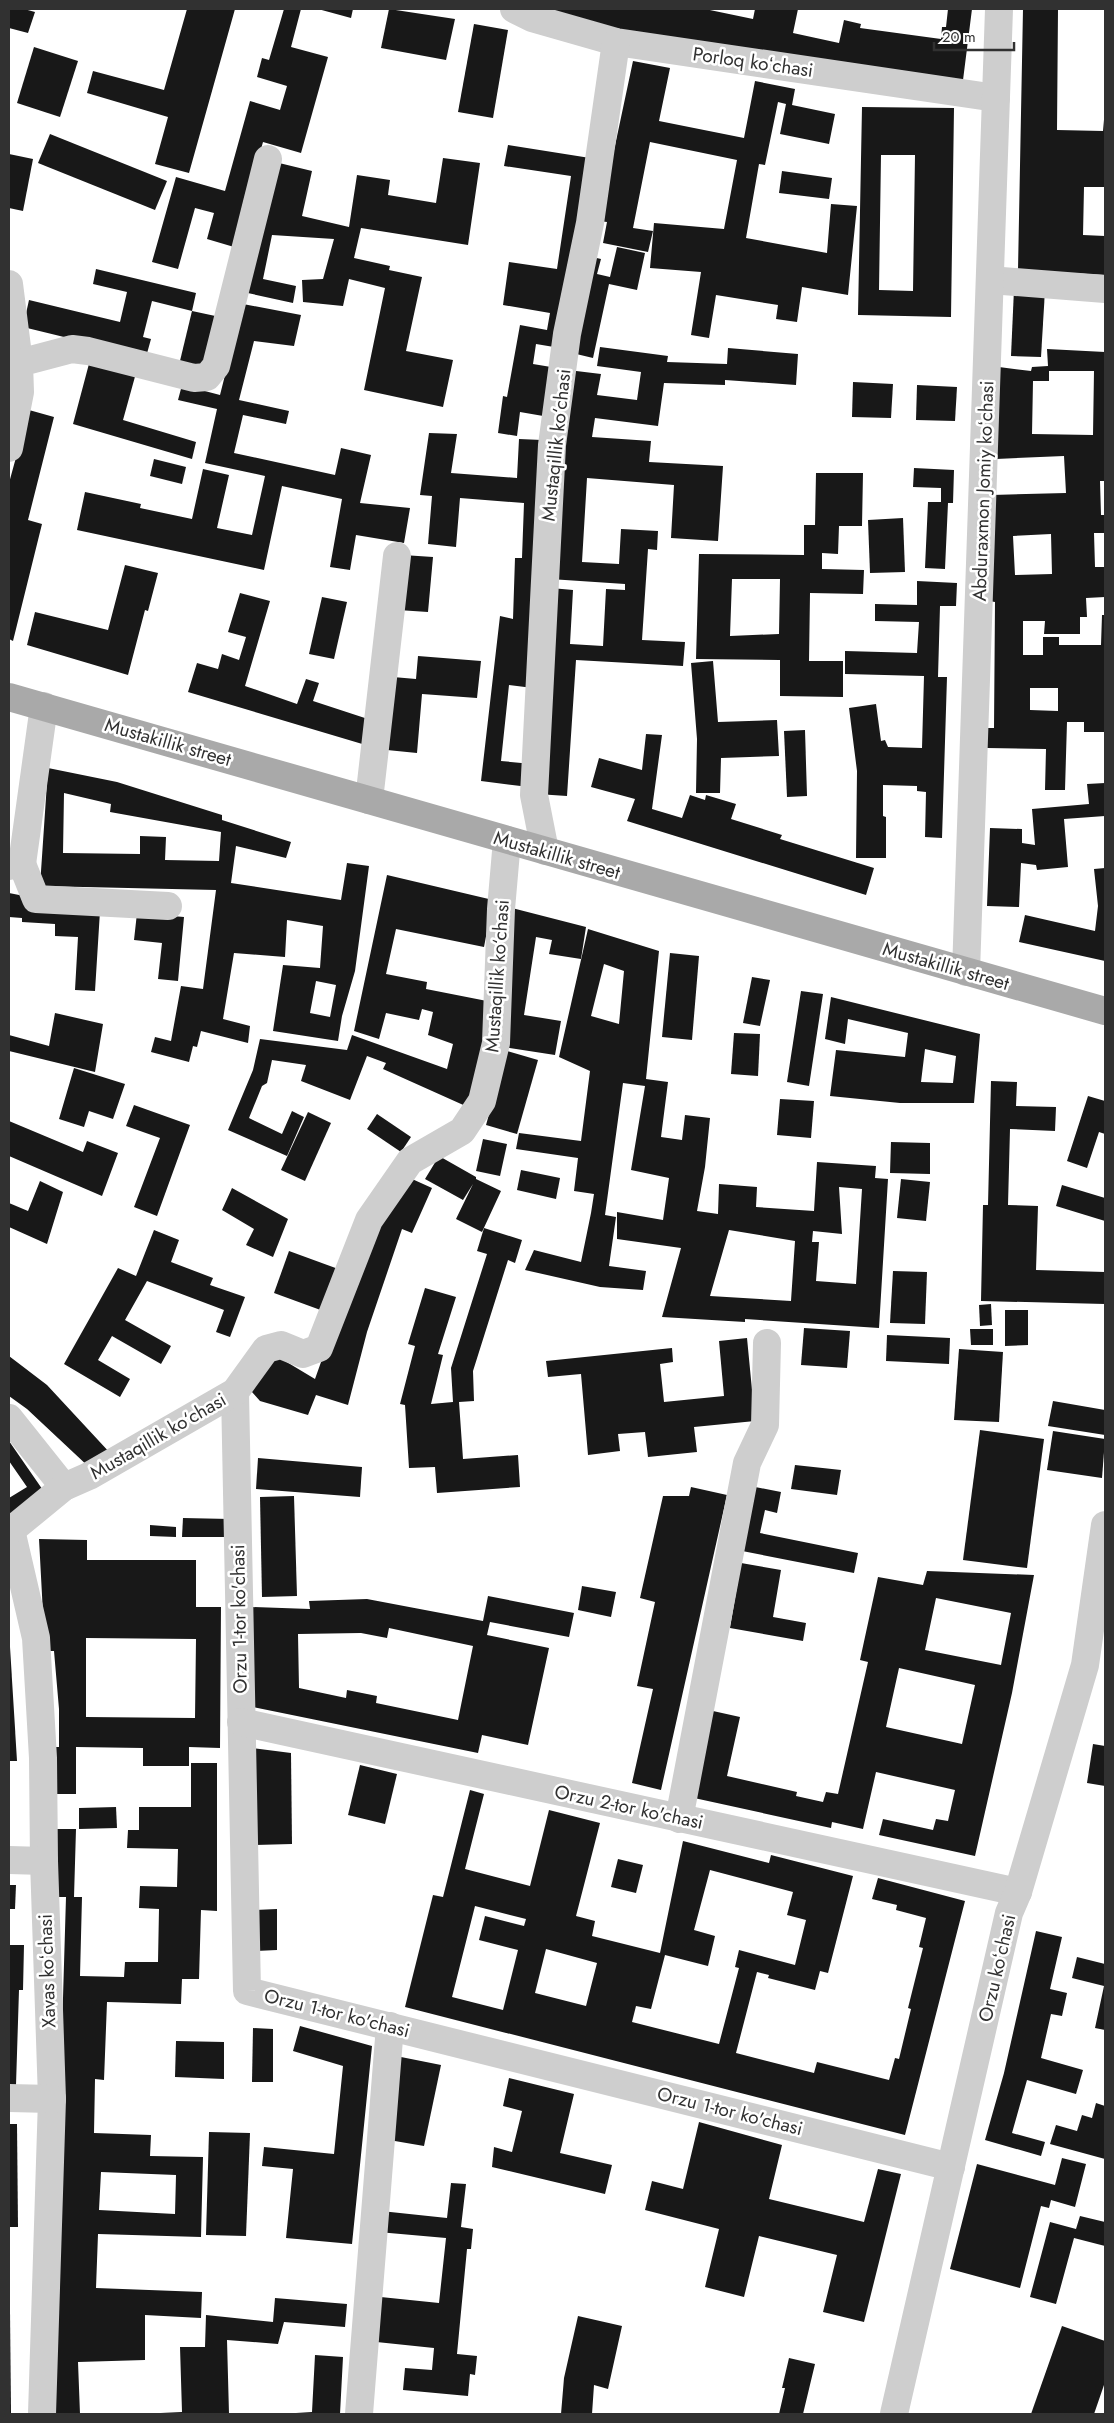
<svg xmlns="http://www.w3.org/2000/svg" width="1114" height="2423" viewBox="0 0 1114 2423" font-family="Jost,sans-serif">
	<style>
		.building { fill: #181818; fill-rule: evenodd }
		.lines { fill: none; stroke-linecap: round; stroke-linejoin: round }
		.minor { stroke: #cecece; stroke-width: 28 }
		.major { stroke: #a9a9a9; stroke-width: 28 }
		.labels { text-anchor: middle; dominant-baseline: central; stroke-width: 5; stroke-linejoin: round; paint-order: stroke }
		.street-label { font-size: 19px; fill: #313131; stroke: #fff }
	</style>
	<rect width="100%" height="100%" fill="#fff"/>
	<g class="building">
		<polygon points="9,9 24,9 35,12 28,33 9,28"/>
		<polygon points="187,9 235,9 189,173 155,164 168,117 87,93 93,71 164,90"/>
		<polygon points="284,9 301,9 291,47 328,57 301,153 263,142 234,247 207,239 214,213 195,208 178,269 152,262 176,177 225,191 250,101 280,110 287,86 257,77 262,58 269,60"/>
		<polygon points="318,9 353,9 351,18"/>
		<polygon points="389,9 455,19 446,60 381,48"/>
		<polygon points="538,9 705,9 753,19 755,9 798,9 793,33 839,43 844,20 861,24 860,28 941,39 942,27 946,27 948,9 972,9 962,88 609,28"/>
		<polygon points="1023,9 1058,9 1057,130 1103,131 1105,108 1105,187 1084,187 1083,235 1105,236 1105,275 1018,270"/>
		<polygon points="474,24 508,30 493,118 458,112"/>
		<polygon points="34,47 78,61 60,117 17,103"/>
		<polygon points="633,61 670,68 659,121 744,138 755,81 795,89 792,105 835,114 829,144 780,134 786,104 778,102 765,165 759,164 746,238 827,253 831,204 857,206 848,295 802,287 797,322 776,319 778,305 716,295 709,338 691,335 701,272 650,268 654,223 724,229 737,160 650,142 633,228 653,231 648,252 603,243 607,222 599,221"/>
		<path d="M862,107L954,108L951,317L858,315ZM881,155H915L913,291L879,290Z"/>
		<polygon points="50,134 167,181 155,210 38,163"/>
		<polygon points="508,145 590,158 560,348 536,344 533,364 557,368 549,417 520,412 517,436 498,433 503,396 507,397 520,325 547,330 550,313 503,305 509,262 557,269 571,176 504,166"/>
		<polygon points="9,154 33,159 23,211 9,208"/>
		<polygon points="443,158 480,163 468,245 361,228 354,258 390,266 389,270 422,277 406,351 453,360 443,407 364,390 385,288 349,279 343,306 303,302 302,280 323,279 334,239 272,235 263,279 296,286 293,303 243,292 275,162 312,171 302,216 349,227 357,175 390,180 388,195 436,203"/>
		<polygon points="782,171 832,178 829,199 779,193"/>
		<polygon points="617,247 645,253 637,290 609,284 593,358 568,352 588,256 601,259 597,274 610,277"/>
		<polygon points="96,269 196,293 192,311 152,301 143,337 151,339 146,357 23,327 29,300 120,322 127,292 93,284"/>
		<polygon points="1014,289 1045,290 1041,357 1011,356"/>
		<polygon points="243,304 301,315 294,346 254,341 239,400 289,411 286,424 243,415 234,453 335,475 341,448 371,455 360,503 410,508 404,543 356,535 350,570 330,567 342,499 282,486 264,570 77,530 85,492 141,504 140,508 192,519 203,469 229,475 217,528 252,535 265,476 205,463 217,409 178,400 182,385 220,395"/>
		<polygon points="192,311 220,317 207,371 179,365"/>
		<polygon points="600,347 668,356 667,362 727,364 728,348 798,354 796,385 725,380 725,385 664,383 658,426 595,418 592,437 651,441 649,462 723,466 718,541 671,538 674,485 587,478 582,562 619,564 621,529 658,531 657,550 648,549 642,640 685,642 683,666 576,660 567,796 537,794 551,588 573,590 570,644 603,646 606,589 625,590 625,584 550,579 568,370 601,374 597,395 637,400 641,372 597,366"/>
		<path d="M1047,349L1105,352V481H1100L1101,515H1105V533H1094L1095,567H1105V597L1086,598L1087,617H1080V634H1044L1045,621H1023V655H1043V637H1059V645H1101L1102,615H1105V732H1084V722H1067L1065,790H1045L1046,749L987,748V728H994L995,602L989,601L992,495L1066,493L1064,456L996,459L999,367L1031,371L1032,367L1048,366ZM1049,371H1094L1093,435L1032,434L1033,381H1049ZM1051,534L1052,574L1015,575L1013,536ZM1030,688H1058V711L1030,710Z"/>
		<polygon points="90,360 136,373 123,420 196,442 192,459 73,424"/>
		<polygon points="853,382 893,384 891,418 852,417"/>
		<polygon points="917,385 957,387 955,421 916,420"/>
		<polygon points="29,410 54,417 28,520 42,524 13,641 9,639 9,483"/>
		<polygon points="429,433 457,434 451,473 517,478 519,439 542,440 533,688 509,685 501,761 532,764 529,787 481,781 500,616 513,619 515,558 522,558 524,503 460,498 456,547 428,544 432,496 420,495"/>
		<polygon points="154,459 186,467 182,484 150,476"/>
		<polygon points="914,468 954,470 953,503 948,503 945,569 925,568 928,502 941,502 941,488 913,487"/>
		<path d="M816,473H863L862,526H839L838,554L822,553V569L864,570L863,594L810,593L809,661H843V697L780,696V660L696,659L699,554L804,555V525H815ZM732,579H780L779,634L730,636Z"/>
		<polygon points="903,518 905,572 870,573 868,520"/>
		<polygon points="403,555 433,557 428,612 398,610"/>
		<polygon points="125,565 158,573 148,611 145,610 128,675 27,645 35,612 108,630"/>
		<polygon points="917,581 957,583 956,606 940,606 938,677 947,677 942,838 925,837 926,792 917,791 917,786 883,785 883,816 886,817 886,858 856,858 857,771 849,708 876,704 881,741 885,740 888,747 922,748 924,676 845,674 845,651 917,653 919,622 875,621 875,604 917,605"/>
		<polygon points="240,593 270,601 245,686 297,704 306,679 319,683 313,701 374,721 369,746 188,692 197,663 218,669 222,654 239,660 246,637 228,632"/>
		<polygon points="322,597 347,602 334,659 309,654"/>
		<polygon points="418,656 481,661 477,698 422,694 417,753 387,750 393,677 416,679"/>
		<polygon points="713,661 718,722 777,720 779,756 721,758 720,793 696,793 697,739 691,663"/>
		<polygon points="805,730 807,796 787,797 784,731"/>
		<polygon points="646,734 662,735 652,809 682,818 690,795 705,800 706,795 736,804 731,819 782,835 780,839 874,868 866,895 627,821 635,799 591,787 599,758 642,770"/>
		<path d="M48,768L117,782L222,815V820L291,842L286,858L236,846L231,883L341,900L347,863L369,866L355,971L342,1016L338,1041L273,1031L283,965L320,968L323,926L287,920L285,957L234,953L223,1019L250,1026L248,1043L201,1031L197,1047L193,1046L189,1062L151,1052L155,1037L171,1041L181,986L203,989L216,890L40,886ZM64,793L111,804L110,812L221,832L219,861L165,860L166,837L140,836V854L63,853ZM316,981L336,985L330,1017L310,1013Z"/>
		<polygon points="1105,783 1105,816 1064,819 1068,867 1037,870 1036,865 1021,863 1019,907 987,906 990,828 1022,829 1022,843 1035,845 1032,809 1089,804 1087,784"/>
		<polygon points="1105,868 1105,961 1019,942 1025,915 1095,931 1098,906 1094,869"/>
		<polygon points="387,875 493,900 484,947 396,929 386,974 427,982 426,989 492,1002 470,1108 383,1069 386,1063 367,1056 350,1100 301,1081 306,1065 272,1060 267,1083 262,1086 249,1118 282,1134 292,1111 304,1117 287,1156 228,1130 253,1070 260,1039 347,1050 352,1035 447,1069 453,1044 428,1035 433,1012 422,1009 419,1020 386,1013 379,1039 354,1031"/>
		<polygon points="9,893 100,911 95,991 75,990 78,937 55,936 55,924 22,922 22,918 9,917"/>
		<polygon points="512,908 586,927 581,959 549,954 552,940 536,937 524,1015 561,1021 555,1055 504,1047"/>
		<polygon points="137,913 184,917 178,981 158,979 162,943 134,940"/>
		<path d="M588,929L659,951L646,1079L668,1082L661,1137L682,1140L685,1115L710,1118L705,1167L697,1211L718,1214L719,1184L757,1187L756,1207L814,1211L817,1162L876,1166L875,1178L888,1179L879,1328L745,1319V1322L662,1317L681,1248L617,1239V1212L663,1220L669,1178L631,1170L645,1086L623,1083L605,1215L616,1217L609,1266L646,1271L643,1290L600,1287L525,1270L534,1250L581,1262L591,1213L594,1194L574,1191L578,1158L516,1149L519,1133L581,1141L590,1071L559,1057ZM604,964L624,971L619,1024L591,1016ZM839,1187L862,1189L856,1284L816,1281L819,1242H812L813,1231L842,1234ZM729,1230L795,1241L791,1301L710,1296Z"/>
		<polygon points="670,953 699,956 692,1040 662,1037"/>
		<polygon points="752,977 770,980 760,1026 743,1023"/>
		<polygon points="801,991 823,994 809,1086 787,1082"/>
		<path d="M831,997L980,1034L974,1103H900L830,1096L836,1050L905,1057L908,1033L848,1019L845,1044L825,1039ZM925,1049L956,1056L953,1083L921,1082Z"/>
		<polygon points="55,1013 103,1024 95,1072 9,1051 9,1035 49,1046"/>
		<polygon points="734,1033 760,1034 758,1076 731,1074"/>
		<polygon points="507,1051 538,1060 517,1134 486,1125"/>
		<polygon points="74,1068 125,1084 113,1119 89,1111 84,1127 59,1119"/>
		<polygon points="991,1081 1017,1082 1016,1106 1056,1107 1055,1131 1010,1129 1008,1205 1038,1206 1036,1270 1105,1272 1105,1304 981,1301 983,1205 988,1205"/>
		<polygon points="1088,1096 1105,1101 1105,1134 1099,1132 1087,1168 1067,1161"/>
		<polygon points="780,1099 814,1101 811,1138 777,1135"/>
		<polygon points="134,1105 190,1125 157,1216 134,1207 160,1138 126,1126"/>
		<polygon points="308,1112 331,1123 305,1181 281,1170"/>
		<polygon points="377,1114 411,1137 401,1152 367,1129"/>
		<polygon points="9,1121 83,1152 87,1141 118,1153 102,1196 9,1156"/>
		<polygon points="483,1139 507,1144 500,1176 476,1171"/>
		<polygon points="891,1142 930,1143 930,1174 890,1173"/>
		<polygon points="439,1156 476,1177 476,1179 501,1191 482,1232 456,1219 473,1184 463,1200 425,1179"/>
		<polygon points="521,1170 560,1178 556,1199 517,1190"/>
		<polygon points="401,1174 432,1188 412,1233 402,1229 367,1332 348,1405 316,1395 308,1415 260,1401 244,1383 270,1352 315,1379 373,1216"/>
		<polygon points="901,1179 930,1182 926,1221 897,1218"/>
		<polygon points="40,1181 63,1192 47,1244 9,1227 9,1203 28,1211"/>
		<polygon points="1062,1185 1105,1198 1105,1221 1056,1206"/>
		<polygon points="232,1188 288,1219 273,1257 246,1245 254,1229 222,1210"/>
		<polygon points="484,1228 522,1240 515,1263 508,1260 473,1371 474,1401 459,1402 463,1459 518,1455 520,1487 437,1493 435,1467 409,1468 405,1405 400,1404 415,1346 408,1344 425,1288 456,1297 438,1354 443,1355 431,1404 453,1402 451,1368 487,1254 477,1251"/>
		<polygon points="154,1230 179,1240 171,1262 213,1278 210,1285 245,1297 230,1337 216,1332 224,1310 147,1281 125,1320 171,1346 161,1364 112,1336 98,1360 130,1379 120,1397 64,1364 118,1268 136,1276"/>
		<polygon points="289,1251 341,1270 326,1312 274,1293"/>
		<polygon points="893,1271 927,1272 925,1324 890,1323"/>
		<polygon points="991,1304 992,1325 980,1326 979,1305"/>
		<polygon points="1005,1310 1028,1310 1028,1345 1005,1346"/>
		<polygon points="804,1328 850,1331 847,1368 801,1365"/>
		<polygon points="970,1329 993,1329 993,1345 971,1345"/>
		<polygon points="887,1335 950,1338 949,1364 886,1361"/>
		<polygon points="747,1338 755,1421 694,1427 697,1452 648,1457 645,1432 618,1434 620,1451 588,1455 581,1374 548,1377 546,1361 672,1348 673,1362 660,1364 664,1402 724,1396 719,1341"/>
		<polygon points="959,1349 1003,1352 999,1422 954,1420"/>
		<polygon points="9,1356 47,1385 111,1454 90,1468 27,1409 9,1396"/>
		<polygon points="1053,1401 1105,1410 1105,1435 1048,1426"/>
		<polygon points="980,1430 1044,1439 1027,1568 963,1560"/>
		<polygon points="1053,1431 1105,1439 1102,1478 1047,1470"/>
		<polygon points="9,1441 47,1496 9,1518 9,1498 27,1487 9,1461"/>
		<polygon points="258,1458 362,1467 360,1497 256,1489"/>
		<polygon points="795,1465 841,1470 837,1495 791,1489"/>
		<polygon points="745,1485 781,1492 777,1513 765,1510 760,1533 858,1553 854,1573 732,1549"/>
		<polygon points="691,1487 727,1495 661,1790 632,1783 653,1689 637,1686 655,1602 640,1598 663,1496 689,1496"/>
		<polygon points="294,1496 297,1596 262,1597 260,1497"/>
		<polygon points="183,1518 230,1519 229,1537 182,1537"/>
		<polygon points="150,1525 176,1527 176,1537 150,1536"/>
		<path d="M39,1539L87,1540V1560H196V1607H221L220,1748L189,1747V1766H143V1748L76,1747V1794H54V1747H59V1709L54,1651H45ZM86,1638L196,1639L195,1718L86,1717Z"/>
		<polygon points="741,1563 781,1570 773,1617 806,1623 803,1641 730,1628"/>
		<path d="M927,1571L1034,1575L1012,1693L975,1856L879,1835L883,1819L933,1830L936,1819L948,1821L955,1790L876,1772L863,1829L832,1822L831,1828L685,1796L704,1709L740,1717L727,1776L797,1792L796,1796L823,1802L826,1792L838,1794L868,1662L860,1660L878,1577L923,1585ZM936,1598L1011,1613L1001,1665L925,1650ZM899,1668L975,1685L962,1744L886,1727Z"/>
		<polygon points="582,1586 616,1592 611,1617 578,1610"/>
		<path d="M488,1596L574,1613L569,1637L490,1622L487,1635L549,1648L528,1745L482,1735L478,1753L253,1707L251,1607L310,1609L309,1601L367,1599L483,1621ZM389,1628L473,1646L458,1720L376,1703L377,1696L347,1690L346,1698L299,1688L298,1634L361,1633L387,1638Z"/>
		<polygon points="9,1647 10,1647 17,1761 9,1761"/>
		<polygon points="1093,1744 1105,1746 1105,1786 1087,1783"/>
		<polygon points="253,1748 291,1753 292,1844 255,1845"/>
		<path d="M191,1763H217V1911L201,1910L199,1979H182L181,2004L107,2002L104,2080L95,2079L94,2133L151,2135L150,2156L203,2157L201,2237L98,2234L96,2288L202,2292L201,2318L145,2315V2360L78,2362L80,2414H55L56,2233L66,1897H53L55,1829H76L74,1897H82L80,1976L124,1977L125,1962H158L159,1909L139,1908L140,1886L177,1887L178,1849L127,1848L128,1830H139V1807H191ZM101,2172L176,2175L175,2214L99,2210Z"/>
		<polygon points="360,1765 397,1774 385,1824 348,1815"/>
		<path d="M470,1790L484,1794L465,1869L530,1886L549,1810L600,1823L576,1916L595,1921L592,1936L660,1953L683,1841L769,1863L771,1855L853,1876L828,1973L820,1971L815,1990L768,1978L769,1975L757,1972L736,2053L814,2073L817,2062L889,2080L895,2058L899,2059L911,2009L908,2008L923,1948L919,1947L926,1918L896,1910L897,1905L872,1899L878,1878L965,1901L905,2135L405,2007L433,1895L443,1897ZM710,1870L793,1892L787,1915L806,1920L795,1965L739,1950L735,1967L739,1968L719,2044L632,2022L636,2006L651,2009L665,1955L708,1966L715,1936L694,1930ZM475,1906L526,1919L524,1926L485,1916L479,1940L518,1950L503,2010L452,1997ZM546,1949L597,1963L586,2006L535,1993Z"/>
		<polygon points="116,1807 117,1828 79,1829 79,1808"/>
		<polygon points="618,1859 643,1865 636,1893 611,1887"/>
		<polygon points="9,1885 16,1885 15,1909 9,1909"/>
		<polygon points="277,1909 277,1950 256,1951 255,1910"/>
		<polygon points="1036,1931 1062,1937 1050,1989 1067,1993 1062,2016 1051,2014 1041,2058 1083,2070 1076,2094 1027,2080 1012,2133 1045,2142 1041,2156 985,2140 1004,2073"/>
		<polygon points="9,1945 24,1945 23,1990 19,1990 16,2085 9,2085"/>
		<polygon points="1077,1957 1105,1964 1105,2030 1095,2028 1104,1986 1072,1978"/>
		<polygon points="300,2026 372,2046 352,2244 286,2238 293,2169 262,2166 264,2147 334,2154 343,2066 293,2051"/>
		<polygon points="253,2028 273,2029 273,2082 252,2082"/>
		<polygon points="176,2041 224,2042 224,2079 175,2077"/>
		<polygon points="401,2057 441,2065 424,2146 389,2140"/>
		<polygon points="509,2078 574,2094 560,2153 612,2165 605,2194 492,2167 494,2147 512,2152 522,2111 503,2106"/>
		<polygon points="1096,2103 1105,2106 1105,2159 1050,2144 1056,2125 1077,2131 1082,2115 1092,2118"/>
		<polygon points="699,2122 782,2145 769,2199 864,2222 878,2169 901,2174 864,2322 823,2312 837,2255 759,2236 744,2297 705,2287 719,2229 645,2210 652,2181 683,2189"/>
		<polygon points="9,2124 17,2124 18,2227 9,2227"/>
		<polygon points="209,2132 250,2133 246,2236 206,2235"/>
		<polygon points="1062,2158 1086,2164 1075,2207 1051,2200 1049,2208 1041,2206 1020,2288 950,2269 977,2164 1055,2185"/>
		<polygon points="451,2183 466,2184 461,2227 473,2229 471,2249 467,2249 457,2354 477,2356 475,2375 470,2374 468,2396 403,2390 405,2368 432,2370 434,2348 367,2341 371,2296 439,2303 446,2238 378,2232 381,2211 447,2218"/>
		<polygon points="1080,2216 1105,2222 1105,2246 1074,2238 1056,2304 1030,2297 1050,2222 1076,2229"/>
		<polygon points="275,2298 347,2304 345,2327 284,2322 278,2344 227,2340 229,2414 139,2414 182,2412 180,2347 205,2347 206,2315 273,2322"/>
		<polygon points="9,2311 10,2311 11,2414 9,2414"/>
		<polygon points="578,2316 622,2326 608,2389 594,2385 592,2414 561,2414 564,2378"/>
		<polygon points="1062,2326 1105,2341 1105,2382 1094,2414 1031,2414"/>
		<polygon points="315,2355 343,2357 340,2414 280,2414 312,2412"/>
		<polygon points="789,2358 815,2364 803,2414 779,2414 785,2388 782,2388"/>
	</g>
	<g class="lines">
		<g class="minor">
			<polyline points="514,9 532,18 616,42 996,98"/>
			<polyline points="990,280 1105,289"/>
			<polyline points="9,284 19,363"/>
			<polyline points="9,448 20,392 19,363 72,349 88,351 194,378 207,377 216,366 268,159"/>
			<polyline points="369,800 397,556"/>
			<polyline points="545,851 534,795 552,445 567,334 590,223 616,42"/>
			<polyline points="22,864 36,899 168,906"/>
			<polyline points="9,866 22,864 44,706"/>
			<polyline points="966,972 999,9"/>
			<polyline points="235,1392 247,1991 951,2167"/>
			<polyline points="9,1418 64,1487"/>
			<polyline points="11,1530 36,1638 43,1758 44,1861 52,2099 42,2414"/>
			<polyline points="9,1532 64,1487 89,1476 235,1392 266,1349 281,1345 303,1354 319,1348 369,1220 410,1161 462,1131 482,1101 496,1043 501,909 507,840"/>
			<polyline points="241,1722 1018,1892"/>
			<polyline points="679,1819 747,1463 765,1425 767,1343"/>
			<polyline points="9,1860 44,1861"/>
			<polyline points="9,2098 52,2099"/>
			<polyline points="359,2414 390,2026"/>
			<polyline points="894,2414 1009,1913 1018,1892 1085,1665 1105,1525"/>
		</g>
		<polyline class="major" points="9,697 1105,1011"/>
	</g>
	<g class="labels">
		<g class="street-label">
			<text transform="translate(753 62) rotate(8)">Porloq koʻchasi</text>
			<text transform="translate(556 445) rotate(-84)">Mustaqillik ko‘chasi</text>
			<text transform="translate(983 491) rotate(-88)">Abduraxmon Jomiy koʻchasi</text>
			<text transform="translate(168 742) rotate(16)">Mustakillik street</text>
			<text transform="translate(557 855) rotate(16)">Mustakillik street</text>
			<text transform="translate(946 966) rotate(16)">Mustakillik street</text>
			<text transform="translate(497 976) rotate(-86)">Mustaqillik ko‘chasi</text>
			<text transform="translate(158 1436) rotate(-30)">Mustaqillik ko‘chasi</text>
			<text transform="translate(239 1619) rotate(-91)">Orzu 1-tor ko'chasi</text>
			<text transform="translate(629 1807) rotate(12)">Orzu 2-tor ko'chasi</text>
			<text transform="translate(997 1968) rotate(-77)">Orzu koʻchasi</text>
			<text transform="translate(47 1971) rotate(-92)">Xavas koʻchasi</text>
			<text transform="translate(337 2013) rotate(14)">Orzu 1-tor ko'chasi</text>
			<text transform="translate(730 2111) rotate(14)">Orzu 1-tor ko'chasi</text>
		</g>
	</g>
	<rect width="1114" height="2423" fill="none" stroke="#313131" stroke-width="20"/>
	<path d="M934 42v8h80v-8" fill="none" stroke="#313131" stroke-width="2.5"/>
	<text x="942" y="42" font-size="15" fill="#313131" stroke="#ffffff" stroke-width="4" paint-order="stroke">20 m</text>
</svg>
